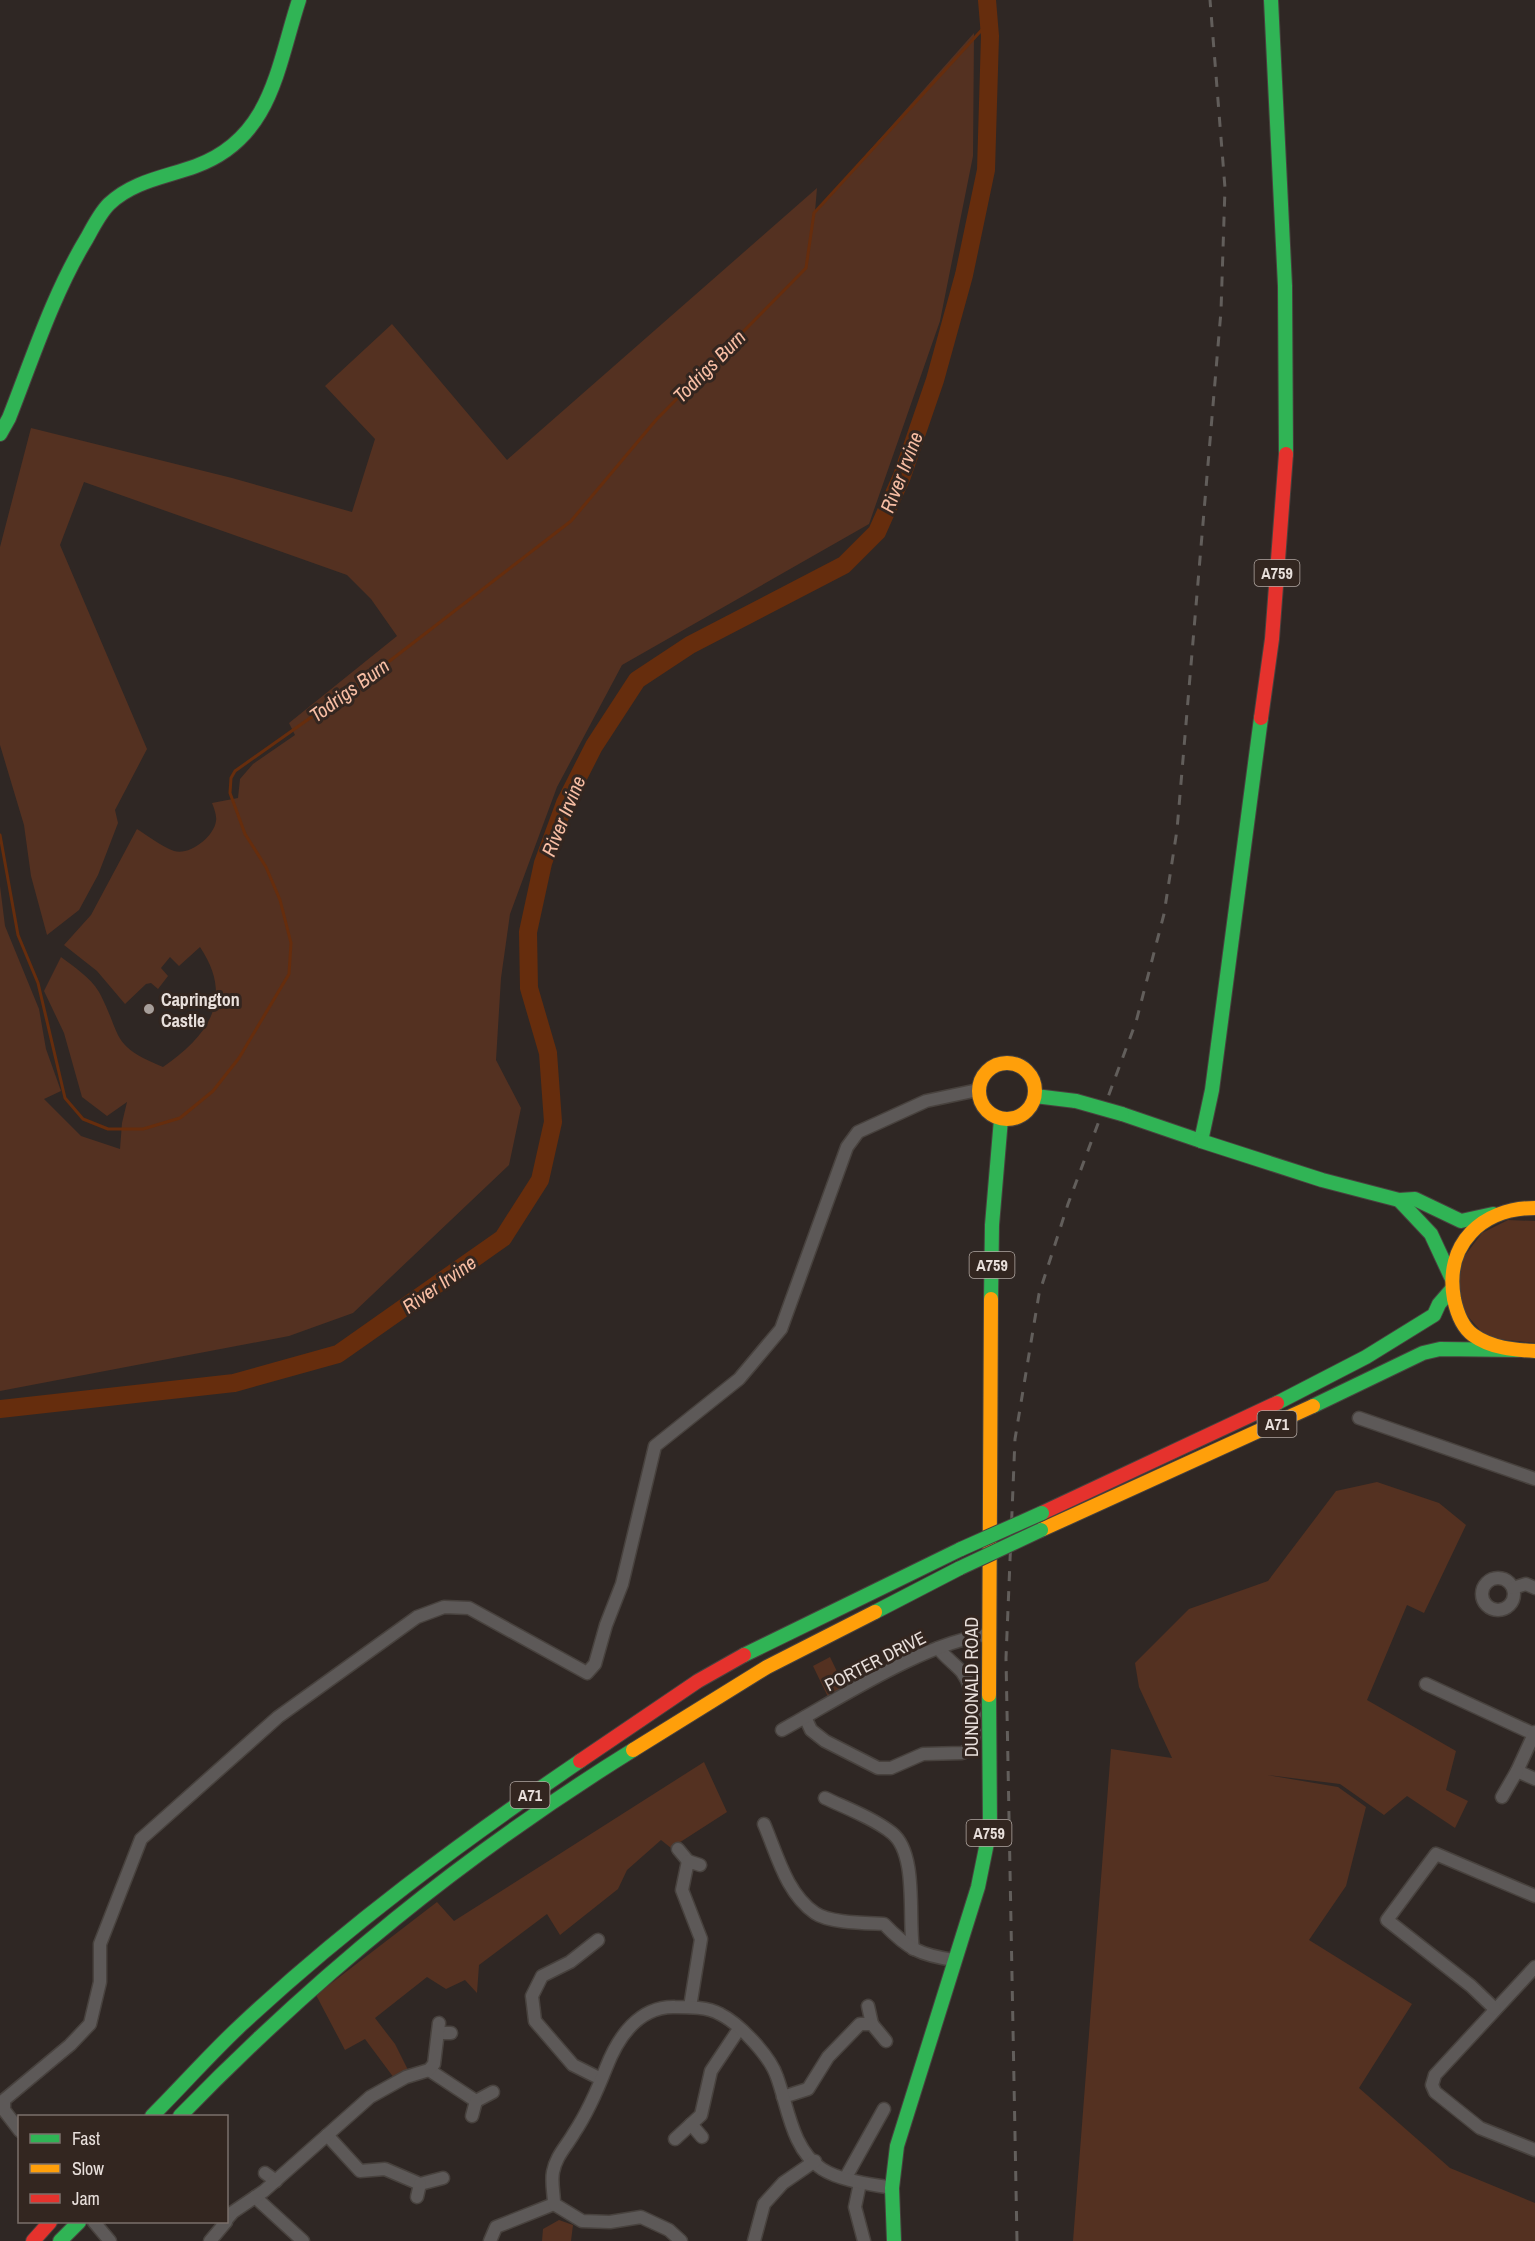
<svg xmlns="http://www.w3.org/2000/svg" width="1535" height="2241" viewBox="0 0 1535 2241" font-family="'Archivo Narrow',sans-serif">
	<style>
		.green { fill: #543121 }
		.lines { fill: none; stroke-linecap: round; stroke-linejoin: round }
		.stream { stroke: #662d0d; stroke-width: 3 }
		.river { stroke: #662d0d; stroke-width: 18 }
		.street-casing { stroke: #48423e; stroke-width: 15 }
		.fast-casing { stroke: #48423e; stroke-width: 16 }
		.slow-casing { stroke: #48423e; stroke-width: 16 }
		.jam-casing { stroke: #48423e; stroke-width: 16 }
		.street { stroke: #5d5958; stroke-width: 12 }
		.fast { stroke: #30b455; stroke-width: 14 }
		.slow { stroke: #ff9f0a; stroke-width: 14 }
		.jam { stroke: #e5322d; stroke-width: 14 }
		.rail { stroke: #625e5b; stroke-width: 3; stroke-dasharray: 10 10; stroke-linecap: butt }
		.fast-bridge-casing { stroke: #48423e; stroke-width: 16; stroke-linecap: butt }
		.fast-bridge { stroke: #30b455; stroke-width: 14 }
		.poi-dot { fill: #a79f9b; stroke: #332620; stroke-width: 2 }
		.labels { text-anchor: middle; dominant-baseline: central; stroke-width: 6; stroke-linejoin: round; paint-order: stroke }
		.shield { fill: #332620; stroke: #b2a8a3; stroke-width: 1.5 }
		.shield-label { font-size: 16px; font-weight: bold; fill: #e8dfdb }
		.poi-label { font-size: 18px; font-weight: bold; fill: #e8dfdb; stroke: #332620; text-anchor: start }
		.street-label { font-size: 18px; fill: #e8dfdb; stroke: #332620 }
		.water-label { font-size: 20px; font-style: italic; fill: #f8bea4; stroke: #332620 }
	</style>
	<rect width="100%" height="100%" fill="#2f2724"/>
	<g class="green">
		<path d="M974,33L973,156L940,321L869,524L622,665L557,787L510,914L501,978L496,1060L521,1108L509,1165L353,1313L289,1336L0,1391V886L5,926L39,1009L46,1049L61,1091L44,1099L81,1136L120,1149L122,1123L127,1102L107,1116L82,1097L64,1033L44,991L61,957C74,967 90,977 99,992C123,1037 109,1045 163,1067C208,1036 235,999 200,947L179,966L170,957L161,968L168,976L158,989L151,983L146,984L125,1004L97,971L64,945L91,915L137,829C148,836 161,846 174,851C189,856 214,837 216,821C217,816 214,808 212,803L238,798L240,779L253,764L295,735L289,723L397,636L371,599L347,575L84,482L60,545L147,749L115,810L118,823L98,875L79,910L47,935L31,876L24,825L0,745V547L31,428L232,478L352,512L375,439L325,386L392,324L507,460L817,188L815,212Z"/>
		<polygon points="1508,1220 1535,1221 1535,1343 1487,1338 1464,1312 1459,1282 1463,1258 1482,1233"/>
		<polygon points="1377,1482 1439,1503 1466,1525 1424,1613 1407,1605 1367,1700 1456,1751 1446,1790 1468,1801 1455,1828 1407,1796 1384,1815 1340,1784 1267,1775 1338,1787 1366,1807 1346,1886 1309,1940 1412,2004 1359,2088 1450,2168 1535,2203 1535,2241 1073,2241 1111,1749 1172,1758 1139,1687 1135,1663 1189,1609 1268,1581 1336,1491"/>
		<polygon points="830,1657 846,1690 829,1699 813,1666"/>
		<polygon points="704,1762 727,1812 671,1848 661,1840 627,1870 618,1889 560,1935 547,1914 479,1965 477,1993 465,1980 446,1989 427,1977 375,2018 395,2044 409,2072 394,2078 365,2039 345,2050 316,1995 437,1902 454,1921"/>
		<polygon points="559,2220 573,2225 571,2241 542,2241 543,2229"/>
	</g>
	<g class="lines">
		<polyline class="stream" points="0,835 18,935 38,983 65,1098 83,1119 108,1129 143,1129 180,1118 213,1091 239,1058 289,974 291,943 280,900 266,867 245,834 230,793 231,778 235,771 378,670 571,521 656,420 806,268 814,213 989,22"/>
		<polyline class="river" points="0,1409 234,1383 338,1354 503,1238 540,1180 553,1122 548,1053 529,988 528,932 543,863 565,803 594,746 637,680 690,645 844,565 877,532 902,476 935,380 964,275 986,170 990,36 987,0"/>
		<defs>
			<g id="street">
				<polyline points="1359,1418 1535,1479"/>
				<circle cx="1498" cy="1594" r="16"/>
				<polyline points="1513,1588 1526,1584 1535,1588"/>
				<polyline points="1426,1684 1534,1734"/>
				<path d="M805,1717L811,1730L825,1741L878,1768H891L923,1754L962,1753L970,1750C979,1731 975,1689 962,1672C955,1664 945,1657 938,1648"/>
				<path d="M782,1730C835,1701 930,1639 989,1635"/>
				<polyline points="1535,1732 1517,1771 1535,1779"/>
				<polyline points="1502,1797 1517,1771"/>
				<path d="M825,1798C846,1808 873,1818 892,1833C918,1854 908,1917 913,1949"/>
				<path d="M764,1824C777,1854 786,1893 815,1913C829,1923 866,1923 884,1924C908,1949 920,1955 954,1960"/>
				<polyline points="678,1849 688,1861"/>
				<polyline points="598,1940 570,1962 542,1976 532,1996 535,2021 573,2065 601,2079"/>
				<polyline points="1535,1967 1435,2075 1432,2085 1435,2092 1480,2128 1535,2150"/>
				<polyline points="868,2006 872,2024"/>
				<polyline points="690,2007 701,1939 682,1890 688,1861 700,1865"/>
				<polyline points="1495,2009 1471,1986 1387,1920 1436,1854 1535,1896"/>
				<polyline points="438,2033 451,2033"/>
				<polyline points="429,2070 476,2101 493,2092"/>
				<polyline points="783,2097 808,2089 828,2057 860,2024 872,2024 886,2041"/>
				<polyline points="472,2116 476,2101"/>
				<polyline points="691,2124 702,2137"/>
				<polyline points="20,2131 4,2110 4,2100 70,2045 90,2024 100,1982 100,1944 141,1839 278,1717 417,1617 444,1607 469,1608 587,1673 595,1664 606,1625 622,1584 655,1446 739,1379 781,1329 847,1147 858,1132 926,1101 978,1090"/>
				<polyline points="327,2135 360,2171 385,2169 420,2184 443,2178"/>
				<polyline points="675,2139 701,2115 711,2071 739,2029"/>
				<polyline points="265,2173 276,2181"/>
				<polyline points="846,2177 884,2109"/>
				<polyline points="860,2183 855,2207 864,2241"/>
				<polyline points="255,2197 303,2241"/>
				<polyline points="417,2197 420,2184"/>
				<polyline points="226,2220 233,2212 264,2191 370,2097 406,2077 429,2070 434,2064 439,2023"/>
				<polyline points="94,2222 110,2241"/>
				<polyline points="210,2241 226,2222"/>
				<polyline points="490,2241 496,2227 554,2204"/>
				<path d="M681,2241L669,2230L641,2217L610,2222L582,2221L554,2204C554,2194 551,2182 553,2172C556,2156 566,2147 574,2133C588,2112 597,2091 606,2068C618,2037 639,2006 675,2007C689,2007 708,2007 720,2014C740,2024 770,2056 777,2077C788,2107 792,2150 822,2169C841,2181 870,2184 892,2188"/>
				<polyline points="754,2241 764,2204 783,2183 815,2161"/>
			</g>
			<g id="fast">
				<polyline points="1271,0 1285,286 1286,454"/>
				<path d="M0,434L9,418C33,357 53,294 87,238C93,227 100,213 109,204C133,181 166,177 196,166C272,138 277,67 299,0"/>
				<polyline points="1035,1096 1076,1101"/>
				<polyline points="1122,1114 1201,1141 1212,1090 1261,718"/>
				<polyline points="1201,1141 1322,1180 1399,1200 1415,1199 1461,1221 1493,1214"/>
				<polyline points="1399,1200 1431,1234 1451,1277"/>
				<polyline points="991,1299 992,1225 1001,1119"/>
				<polyline points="1277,1403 1366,1357 1434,1315 1439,1304 1452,1289"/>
				<polyline points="1313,1406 1423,1353 1440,1349 1518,1350"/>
				<polyline points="875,1612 960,1568"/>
				<polyline points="744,1655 961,1549"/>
				<path d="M152,2116C182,2086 210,2054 241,2025C346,1927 461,1842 580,1761"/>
				<path d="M180,2116C318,1974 464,1855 633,1750"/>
				<polyline points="60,2241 79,2222"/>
				<polyline points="894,2241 892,2188 897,2146 978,1887 990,1828 989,1695"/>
			</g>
			<g id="slow">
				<circle cx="1007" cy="1091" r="28"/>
				<path d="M1535,1208C1482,1208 1444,1244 1454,1299C1457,1313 1462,1327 1473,1335C1491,1348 1514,1350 1535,1351"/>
				<polyline points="1041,1530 1313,1406"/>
				<polyline points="989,1695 991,1299"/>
				<polyline points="633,1750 767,1667 875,1612"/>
			</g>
			<g id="jam">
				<polyline points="1261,718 1272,639 1286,454"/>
				<polyline points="1042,1513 1277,1403"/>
				<polyline points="580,1761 698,1681 744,1655"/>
				<polyline points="33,2241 50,2222"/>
			</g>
		</defs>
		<use href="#street" class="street-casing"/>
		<use href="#fast" class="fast-casing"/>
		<use href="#slow" class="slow-casing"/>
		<use href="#jam" class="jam-casing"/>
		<use href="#street" class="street"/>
		<use href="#fast" class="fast"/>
		<use href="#slow" class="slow"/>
		<use href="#jam" class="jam"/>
		<polyline class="rail" points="1017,2241 1006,1658 1015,1439 1039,1294 1068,1204 1136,1022 1164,914 1177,830 1221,311 1225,188 1210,0"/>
		<defs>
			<g id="fast-bridge">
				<polyline points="1076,1101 1122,1114"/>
				<polyline points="961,1549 1042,1513"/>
				<polyline points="960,1568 1041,1530"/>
			</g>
		</defs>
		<use href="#fast-bridge" class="fast-bridge-casing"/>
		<use href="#fast-bridge" class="fast-bridge"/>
	</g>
	<circle class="poi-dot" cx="149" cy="1009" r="6"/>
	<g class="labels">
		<g class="shield">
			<rect x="1254.5" y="560" width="45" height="26" rx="4.5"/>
			<rect x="969.5" y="1252" width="45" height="26" rx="4.5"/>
			<rect x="1257.5" y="1411" width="39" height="26" rx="4.5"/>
			<rect x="510.5" y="1782" width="39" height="26" rx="4.5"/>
			<rect x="966.5" y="1820" width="45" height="26" rx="4.5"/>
		</g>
		<g class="shield-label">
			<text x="1277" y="573">A759</text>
			<text x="992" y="1265">A759</text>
			<text x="1277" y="1424">A71</text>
			<text x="530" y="1795">A71</text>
			<text x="989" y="1833">A759</text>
		</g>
		<g class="poi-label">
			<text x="161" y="999">Caprington<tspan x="161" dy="21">Castle</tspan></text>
		</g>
		<g class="street-label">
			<text transform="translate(875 1661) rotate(-27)">PORTER DRIVE</text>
			<text transform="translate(971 1687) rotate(-90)">DUNDONALD ROAD</text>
		</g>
		<g class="water-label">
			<text transform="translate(709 366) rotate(-45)">Todrigs Burn</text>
			<text transform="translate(901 472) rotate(-69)">River Irvine</text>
			<text transform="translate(349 690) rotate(-36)">Todrigs Burn</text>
			<text transform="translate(563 816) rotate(-68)">River Irvine</text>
			<text transform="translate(439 1284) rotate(-35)">River Irvine</text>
		</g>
	</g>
	<rect x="18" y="2115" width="210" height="108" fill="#332620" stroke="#7b706b" stroke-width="1.5"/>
	<rect x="30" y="2134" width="30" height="9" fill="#30b455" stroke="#7b706b" stroke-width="1.5"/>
	<text x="72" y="2145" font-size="18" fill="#e8dfdb">Fast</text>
	<rect x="30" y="2164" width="30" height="9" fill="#ff9f0a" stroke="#7b706b" stroke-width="1.5"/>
	<text x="72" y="2175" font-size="18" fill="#e8dfdb">Slow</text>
	<rect x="30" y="2194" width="30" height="9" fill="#e5322d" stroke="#7b706b" stroke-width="1.5"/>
	<text x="72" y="2205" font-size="18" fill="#e8dfdb">Jam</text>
</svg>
